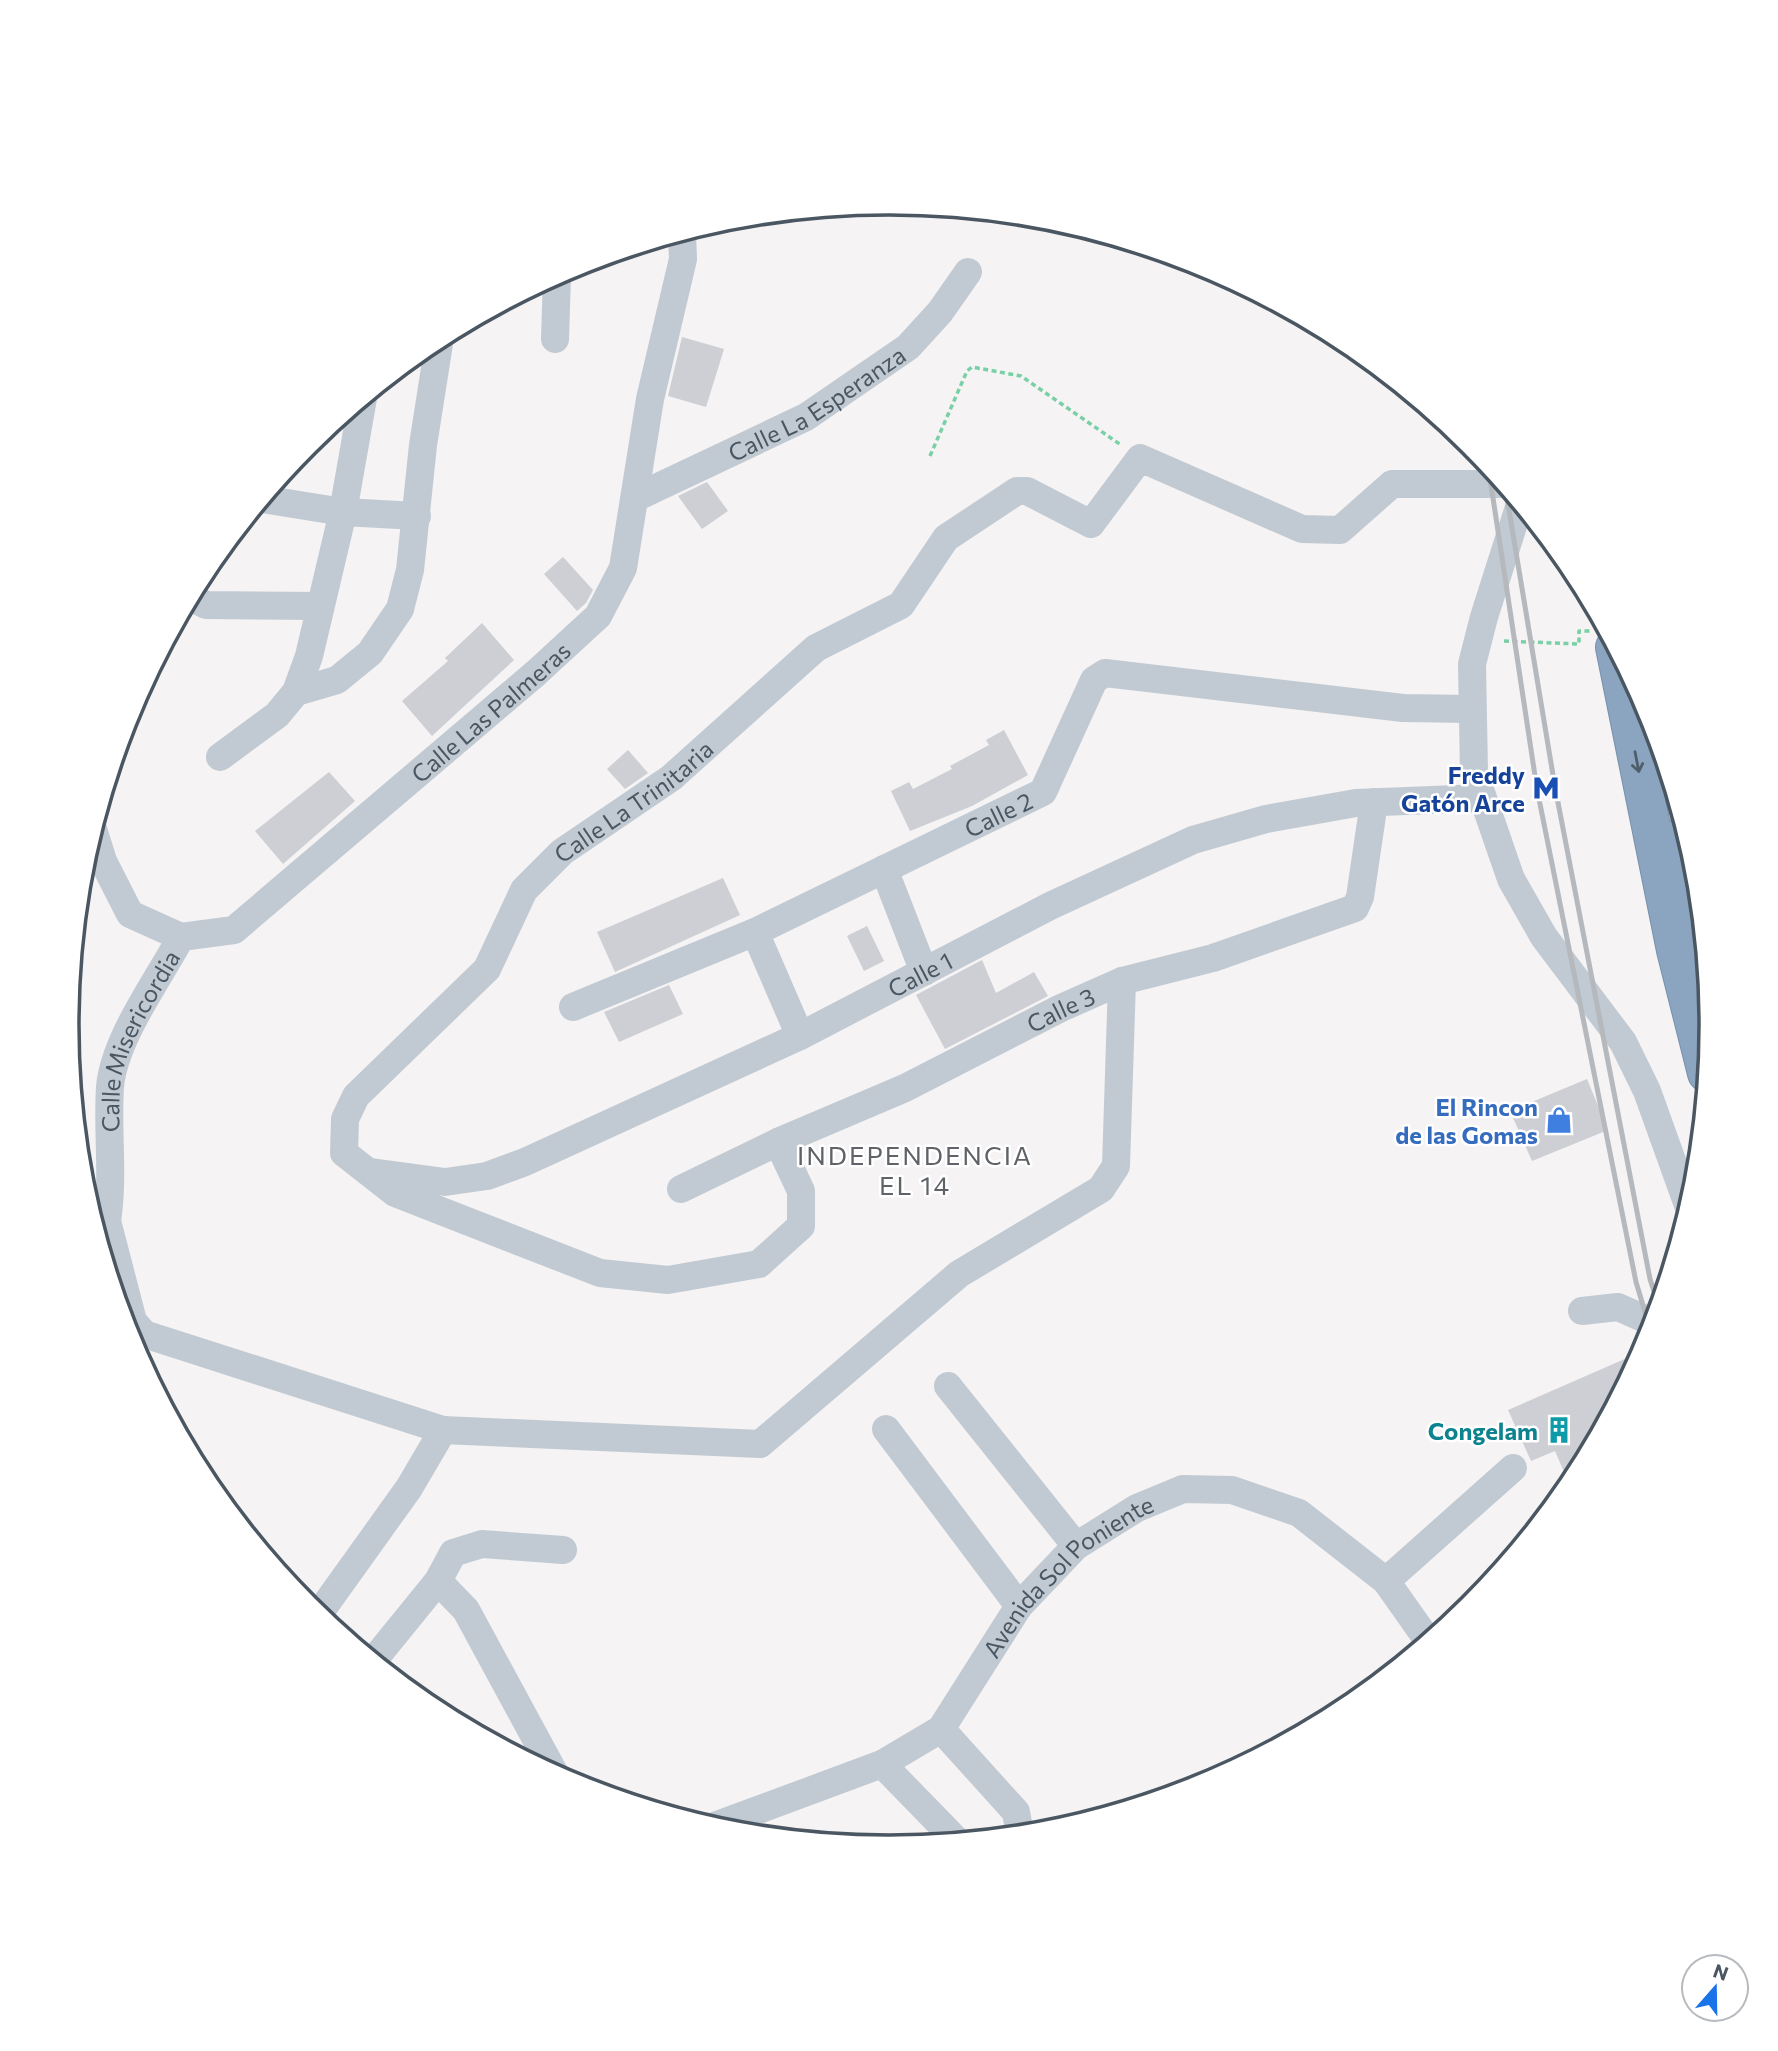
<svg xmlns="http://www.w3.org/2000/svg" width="1778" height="2051" viewBox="0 0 1778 2051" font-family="Commissioner,sans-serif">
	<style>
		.building { fill: #cdcfd5 }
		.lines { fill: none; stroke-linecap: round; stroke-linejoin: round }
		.highway-casing { stroke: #7690ad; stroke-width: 40 }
		.path { stroke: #7ad0a6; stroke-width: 3.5; stroke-dasharray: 5 3.5; stroke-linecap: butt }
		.minor { stroke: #c1cad2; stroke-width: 28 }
		.highway { stroke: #8ba5c1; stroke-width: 38 }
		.rail { stroke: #b5b8bd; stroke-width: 5 }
		.oneway { stroke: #505e6b }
		.labels { text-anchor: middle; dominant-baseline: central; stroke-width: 5; stroke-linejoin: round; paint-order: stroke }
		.street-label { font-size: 24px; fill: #4a5661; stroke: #fff }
		.transit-label { font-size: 24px; font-weight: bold; fill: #164399; stroke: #fff; text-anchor: end }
		.shop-label { font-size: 24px; font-weight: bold; fill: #366cbe; stroke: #fff; text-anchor: end }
		.culture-label { font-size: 24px; font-weight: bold; fill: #0d838f; stroke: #fff; text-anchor: end }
		.neighbourhood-label { font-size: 26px; letter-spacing: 2px; fill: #5f6368; stroke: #fff }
		.rim { fill: none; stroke: #4a5661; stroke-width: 3.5 }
	</style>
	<rect width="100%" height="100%" fill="#f5f3f3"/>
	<g class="building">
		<polygon points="682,337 724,349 706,407 668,396"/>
		<polygon points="707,482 728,511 702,529 678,496"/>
		<polygon points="563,557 593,590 586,603 577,611 544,574"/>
		<polygon points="482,623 514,660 432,736 402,701 448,661 445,658"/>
		<polygon points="1004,730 1028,775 972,806 910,831 891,791 909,782 913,789 952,769 950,766 989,745 986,740"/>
		<polygon points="628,750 648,773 625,789 607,769"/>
		<polygon points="329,772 355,801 283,864 255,831"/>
		<polygon points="723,878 740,915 615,972 597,932"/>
		<polygon points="867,926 884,961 864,971 847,936"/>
		<polygon points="982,960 996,993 1034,972 1048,996 945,1049 916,995"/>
		<polygon points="669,985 683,1014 619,1042 604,1012"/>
		<polygon points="1587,1079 1608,1130 1532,1161 1510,1111"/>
		<polygon points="1643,1351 1570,1486 1555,1451 1531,1461 1508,1410"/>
	</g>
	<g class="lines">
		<defs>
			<g id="highway">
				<polyline points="1615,647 1676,950 1707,1073"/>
				<polyline points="1686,832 1702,925"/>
			</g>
		</defs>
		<use href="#highway" class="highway-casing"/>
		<g class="path">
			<polyline points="930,456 967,371 972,367 1021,376 1121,445"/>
			<polyline points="1504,641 1579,644 1579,631 1591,631"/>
		</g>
		<g class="minor">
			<polyline points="555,339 557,275"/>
			<path id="s1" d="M635,498L806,417L908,347L940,312L968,272"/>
			<polyline points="262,499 343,512 417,516"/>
			<polyline points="1520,504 1484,617 1472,664 1474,772 1511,879 1544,937 1623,1042 1647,1091 1689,1208"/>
			<polyline points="190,597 206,605 320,606"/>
			<polyline points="296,692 337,680 370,653 400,609 410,570 423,445 440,337"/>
			<polyline points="220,757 277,715 296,692 309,656 343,512 363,398"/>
			<path id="s2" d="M93,829L103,861L130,914L181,937L234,930L536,673L598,616L623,568L650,399L683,259L682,233"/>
			<polyline points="884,869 924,972"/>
			<polyline points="755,932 800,1036"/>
			<path id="s3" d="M573,1007L755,932L1043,792L1094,680L1105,673L1403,708L1471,709"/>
			<path id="s4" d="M778,1142L801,1191V1226L759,1264L668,1280L600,1273L395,1193L344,1153L345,1119L356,1096L487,969L524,890L562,852L671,778L816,648L901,605L946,538L1017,491H1027L1091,524L1140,458L1302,529L1340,530L1392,484H1503"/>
			<path id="s5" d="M371,1172L445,1182L487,1176L525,1162L800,1036L1050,906L1193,840L1266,819L1356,803L1482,798"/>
			<path id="s6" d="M681,1189L778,1142L905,1088L1061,1008L1122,981L1213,958L1355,908L1360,897L1374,802"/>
			<polyline points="107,1221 133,1321 144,1334 443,1430"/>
			<path id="s7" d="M95,1227L107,1221C114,1176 107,1132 110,1087C114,1039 158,980 181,937"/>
			<polyline points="1582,1311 1618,1307 1654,1323"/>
			<polyline points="948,1386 1076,1546"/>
			<polyline points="886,1429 1019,1606"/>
			<polyline points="438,1581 466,1610 556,1776"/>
			<polyline points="1386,1581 1513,1468"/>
			<polyline points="318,1615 409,1488 443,1430 760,1444 959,1274 1101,1189 1116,1166 1122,981"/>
			<polyline points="373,1661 438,1581 453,1553 482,1544 563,1550"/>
			<polyline points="941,1729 1016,1812 1020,1835"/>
			<polyline points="882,1764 957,1841"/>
			<path id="s8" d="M712,1827L882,1764L941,1729L1019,1606L1076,1546L1137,1508L1183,1489L1232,1490L1299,1513L1386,1581L1429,1642"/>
		</g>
		<use href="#highway" class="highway"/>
		<g class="rail">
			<polyline points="1488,465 1537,789 1636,1282 1651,1332"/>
			<polyline points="1505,486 1555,787 1650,1279 1659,1307"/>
		</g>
	</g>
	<defs><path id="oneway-shaft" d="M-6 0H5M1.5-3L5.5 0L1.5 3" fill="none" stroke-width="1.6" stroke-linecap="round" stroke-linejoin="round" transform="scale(1.75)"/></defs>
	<use class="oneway" href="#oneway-shaft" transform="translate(1637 762) rotate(79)"/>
	<defs>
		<symbol id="metro-bare" viewBox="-9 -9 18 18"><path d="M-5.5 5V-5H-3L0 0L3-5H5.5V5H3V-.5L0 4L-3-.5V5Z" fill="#1a4fb4" stroke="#fff" stroke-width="2.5" paint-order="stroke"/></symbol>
		<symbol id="shop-bare" viewBox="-9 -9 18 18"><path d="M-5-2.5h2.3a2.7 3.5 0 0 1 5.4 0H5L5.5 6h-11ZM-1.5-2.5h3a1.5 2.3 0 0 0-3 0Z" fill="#3f7fe0" stroke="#fff" stroke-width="2.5" paint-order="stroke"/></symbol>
		<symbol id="building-bare" viewBox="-9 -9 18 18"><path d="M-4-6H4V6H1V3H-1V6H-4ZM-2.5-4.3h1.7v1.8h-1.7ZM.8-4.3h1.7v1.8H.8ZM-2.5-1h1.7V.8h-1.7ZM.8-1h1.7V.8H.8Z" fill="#0f9aa8" stroke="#fff" stroke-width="2.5" paint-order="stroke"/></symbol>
	</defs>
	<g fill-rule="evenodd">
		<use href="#metro-bare" x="1527" y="769" width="38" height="38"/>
		<use href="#shop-bare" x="1540" y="1101" width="38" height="38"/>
		<use href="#building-bare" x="1540" y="1411" width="38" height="38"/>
	</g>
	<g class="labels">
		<g class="street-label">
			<text stroke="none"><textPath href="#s1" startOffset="205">Calle La Esperanza</textPath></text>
			<text stroke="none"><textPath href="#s2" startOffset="539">Calle Las Palmeras</textPath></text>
			<text stroke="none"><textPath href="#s4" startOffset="1062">Calle La Trinitaria</textPath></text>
			<text stroke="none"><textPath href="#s3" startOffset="467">Calle 2</textPath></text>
			<text stroke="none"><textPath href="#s5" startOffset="595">Calle 1</textPath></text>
			<text stroke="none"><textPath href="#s6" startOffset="420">Calle 3</textPath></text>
			<text stroke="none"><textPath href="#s7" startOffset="200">Calle Misericordia</textPath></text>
			<text stroke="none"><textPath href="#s8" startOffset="452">Avenida Sol Poniente</textPath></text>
		</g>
		<g class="transit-label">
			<text x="1525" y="774">Freddy<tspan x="1525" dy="28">Gatón Arce</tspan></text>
		</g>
		<g class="shop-label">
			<text x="1538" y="1106">El Rincon<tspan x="1538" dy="28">de las Gomas</tspan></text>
		</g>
		<g class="culture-label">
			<text x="1538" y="1430">Congelam</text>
		</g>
		<g class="neighbourhood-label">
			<text x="915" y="1154">INDEPENDENCIA<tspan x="915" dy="30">EL 14</tspan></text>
		</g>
	</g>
	<path d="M0 0H1778V2051H0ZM79 1025a810 810 0 1 1 1620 0a810 810 0 1 1-1620 0Z" fill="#fff" fill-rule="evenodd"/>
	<path class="rim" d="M79 1025a810 810 0 1 1 1620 0a810 810 0 1 1-1620 0Z"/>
	<g transform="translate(1715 1988) rotate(20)"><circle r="33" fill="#ffffff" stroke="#b7bbc0" stroke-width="2"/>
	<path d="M0-5L12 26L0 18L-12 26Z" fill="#1a73e8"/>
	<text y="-10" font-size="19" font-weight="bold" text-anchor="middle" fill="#4a5661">N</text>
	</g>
</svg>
